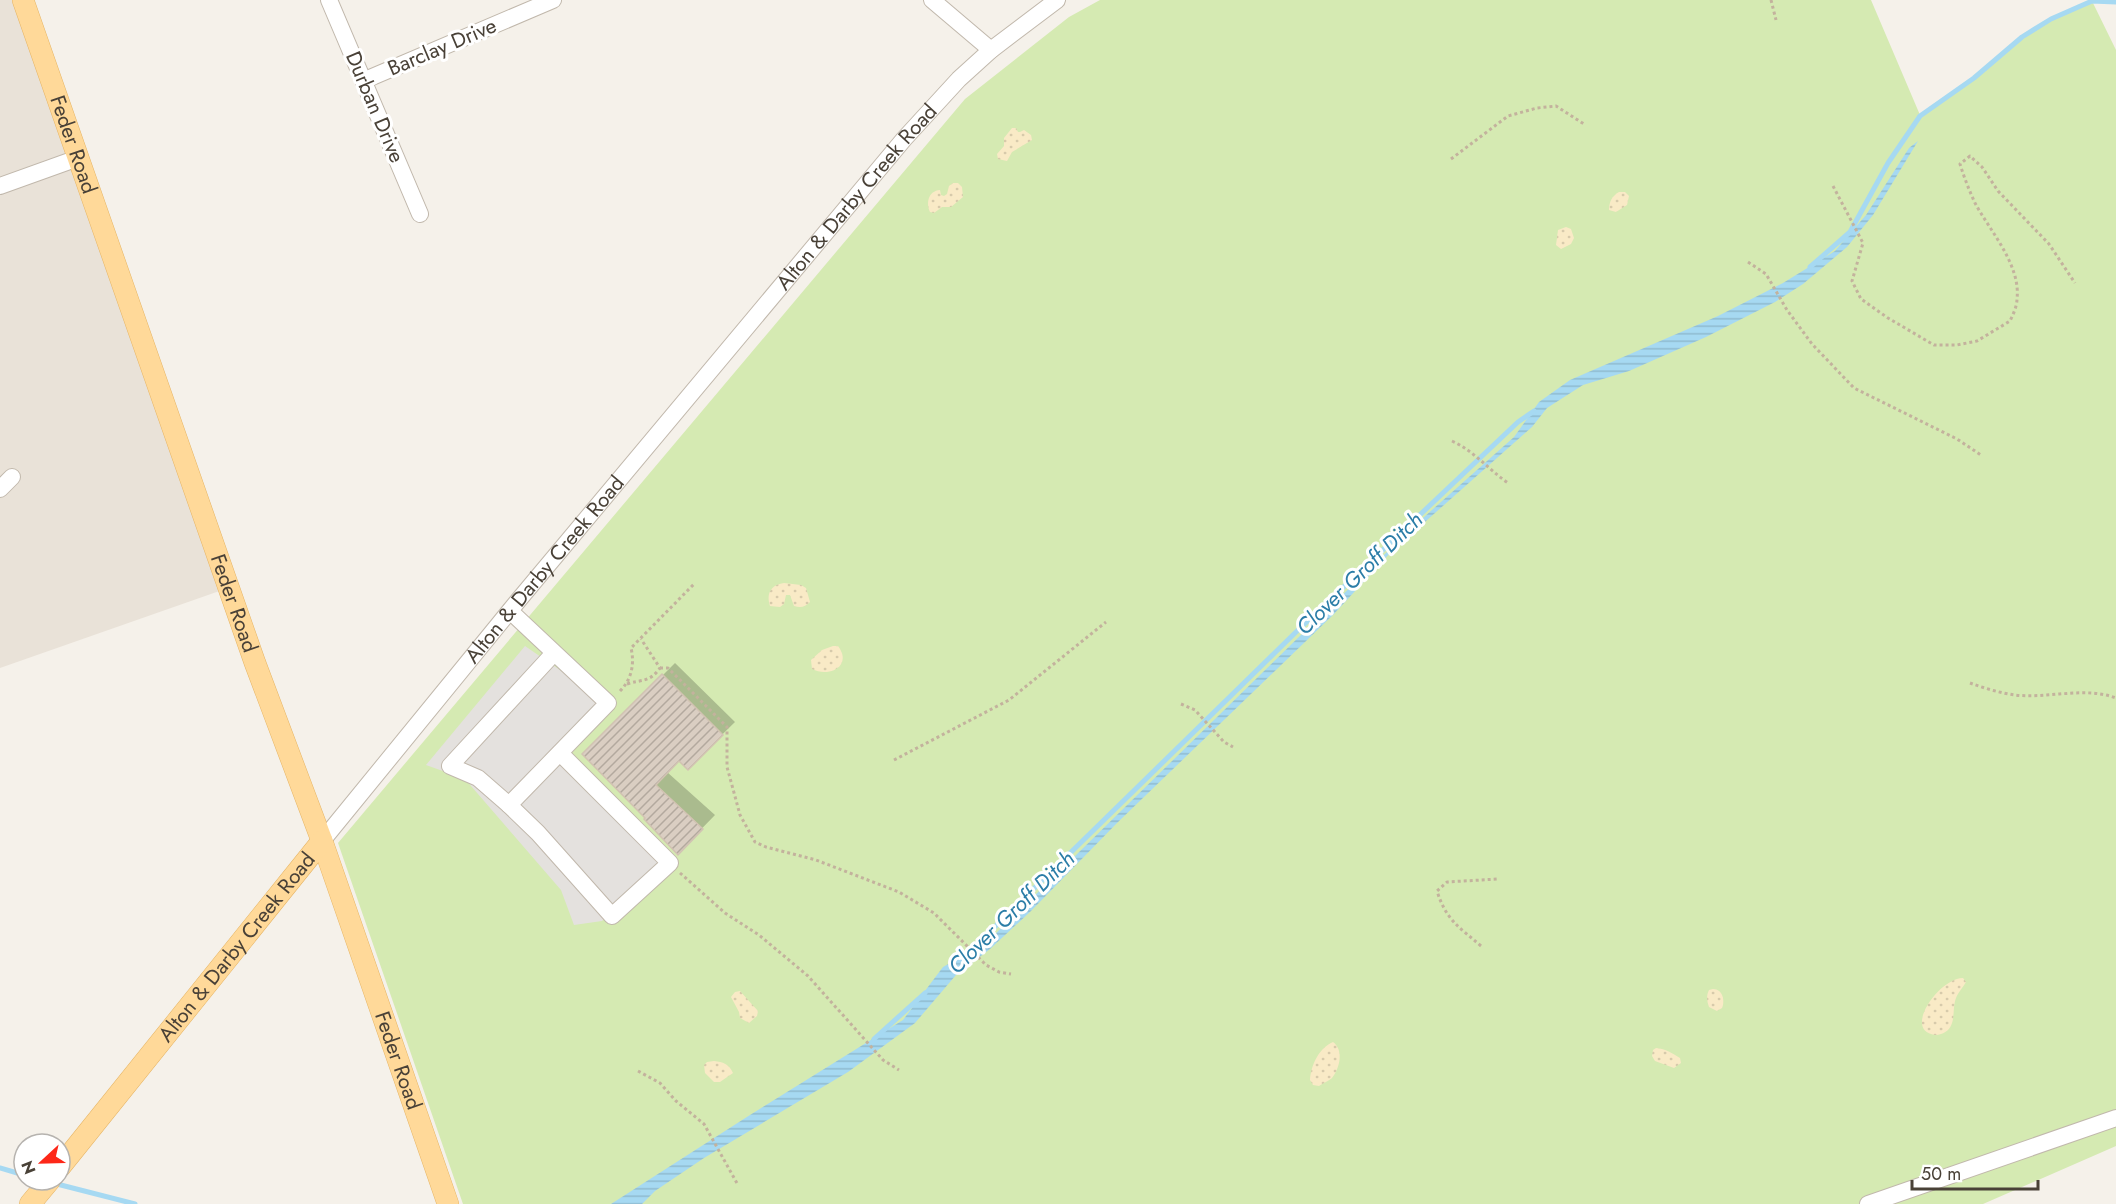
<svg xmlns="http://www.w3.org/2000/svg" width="2116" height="1204" viewBox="0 0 2116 1204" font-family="Jost,sans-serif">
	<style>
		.residential { fill: #e9e2d8 }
		.green { fill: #d5eab2 }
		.sand { fill: url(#sand-dots) }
		.parking { fill: #e4e1de }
		.water { fill: url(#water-rules) }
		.shadow { fill: #0003 }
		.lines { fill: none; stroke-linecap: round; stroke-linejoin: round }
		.stream { stroke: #a6d9f2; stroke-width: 5 }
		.building { fill: url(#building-hatch); stroke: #d2c3b2; stroke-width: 1.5 }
		.minor-casing { stroke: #c1b8ac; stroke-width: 18 }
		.major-casing { stroke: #e6b566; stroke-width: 22 }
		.path { stroke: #c3b29d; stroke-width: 3; stroke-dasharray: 3 3; stroke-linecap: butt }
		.minor { stroke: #fff; stroke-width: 16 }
		.major { stroke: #ffd999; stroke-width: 21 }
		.labels { text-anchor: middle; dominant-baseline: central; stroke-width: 6; stroke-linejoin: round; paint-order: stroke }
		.street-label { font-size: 21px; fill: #494137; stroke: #fff }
		.water-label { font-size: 22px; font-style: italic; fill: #2b7da7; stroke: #fff }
	</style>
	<defs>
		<pattern id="sand-dots" width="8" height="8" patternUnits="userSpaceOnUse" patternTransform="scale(1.5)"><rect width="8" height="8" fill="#f9eac6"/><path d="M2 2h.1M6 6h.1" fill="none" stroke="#d7caab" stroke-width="1.8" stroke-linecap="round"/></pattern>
		<pattern id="water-rules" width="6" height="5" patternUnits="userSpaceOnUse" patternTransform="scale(1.5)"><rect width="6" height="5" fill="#a6d9f2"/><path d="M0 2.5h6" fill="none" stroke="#90bbd0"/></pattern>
		<pattern id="building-hatch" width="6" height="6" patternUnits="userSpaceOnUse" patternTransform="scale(1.5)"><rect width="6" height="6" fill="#dacec2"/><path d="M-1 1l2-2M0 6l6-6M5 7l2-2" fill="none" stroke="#b3a99e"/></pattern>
	</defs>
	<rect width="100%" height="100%" fill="#f5f1ea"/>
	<polygon class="residential" points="0,0 23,0 228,588 0,668"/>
	<polygon class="green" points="1100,0 1871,0 1920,115 1974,78 2022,37 2051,19 2092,1 2116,50 2116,1146 1983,1204 463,1204 338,843 965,99 1069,17"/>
	<g class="sand">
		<polygon points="1012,128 1016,128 1018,132 1020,132 1024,130 1031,135 1032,140 1012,152 1007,161 998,159 997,154 1004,146 1004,138"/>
		<path d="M953,183H958L962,187L963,197L951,207H942L934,213L930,212C926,203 928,191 940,190L941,195L944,196L947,194L949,186Z"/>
		<path d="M1619,192H1625L1629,196L1627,205L1616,212L1609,210C1609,202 1612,196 1619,192Z"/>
		<polygon points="1566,227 1571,229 1574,238 1571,244 1561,249 1556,245 1558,230"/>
		<path d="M784,583L801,585L806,588L810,602C805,607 801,608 794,606L790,595H786L784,604L780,607L770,606C766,593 771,585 784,583Z"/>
		<path d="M833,646H838C853,666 829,678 812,669L811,660L822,650Z"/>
		<path d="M1963,978L1966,982C1963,987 1958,993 1956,998C1952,1008 1956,1022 1948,1030C1945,1033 1939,1035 1935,1035C1902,1031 1939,978 1963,978Z"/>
		<path d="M1713,989C1723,989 1725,1001 1722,1008L1717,1011L1709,1007C1707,1001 1706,996 1709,990Z"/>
		<polygon points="740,991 758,1011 757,1016 749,1023 740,1018 739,1012 731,997 735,992"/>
		<path d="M1333,1042C1344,1050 1340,1068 1332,1078C1329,1081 1323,1083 1319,1086L1313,1085L1310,1080C1311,1065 1319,1048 1333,1042Z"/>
		<path d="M1656,1048C1666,1049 1672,1053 1680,1058L1681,1063L1674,1068L1655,1061L1652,1056L1653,1050Z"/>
		<path d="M714,1061C723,1062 729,1064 733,1073L720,1082H714L705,1073L704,1065L707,1062Z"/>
	</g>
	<polygon class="parking" points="525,646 608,703 556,747 666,860 602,921 574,925 561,890 465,779 426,765"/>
	<polygon class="water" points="1918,141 1873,215 1847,247 1803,284 1775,302 1706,337 1629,371 1583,385 1547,408 1532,427 1391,552 1333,615 1117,823 1031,911 990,949 956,975 915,1023 848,1072 704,1158 655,1191 642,1204 611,1204 750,1115 903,1020 943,967 987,942 1306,630 1414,526 1514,437 1539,402 1570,380 1718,316 1783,283 1835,251 1866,215 1909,148"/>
	<polygon class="shadow" points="675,663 735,722 688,768 679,759 667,772 715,815 678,853 584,754"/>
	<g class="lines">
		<g class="stream">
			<polyline points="1810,267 1850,232 1888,163 1920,116 1974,78 2022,37 2051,19 2092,1 2116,2"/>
			<polyline points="965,956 1295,633 1518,422 1534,411"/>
			<polyline points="874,1039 925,993"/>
			<polyline points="0,1168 24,1175"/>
			<polyline points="53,1183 135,1204"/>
		</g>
	</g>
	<polygon class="building" points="662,674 723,735 688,770 679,761 656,785 703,829 678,855 644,819 645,818 582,754"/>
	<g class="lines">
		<defs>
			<g id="minor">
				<polyline points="329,0 420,214"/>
				<polyline points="932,0 991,50"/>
				<polyline points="365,80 553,0"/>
				<polyline points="0,186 78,158"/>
				<polyline points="0,489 12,477"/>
				<polyline points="510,611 608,703 509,805 478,778 450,766 554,653"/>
				<polyline points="509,805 538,833 612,916 670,863 560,753"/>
				<path id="s1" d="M322,841L517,602L904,139L959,79L991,50L1057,0"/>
				<polyline points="1868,1204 2116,1118"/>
			</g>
			<g id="major">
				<path id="s2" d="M23,0L255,663L322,841L448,1204"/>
				<path id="s3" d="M60,1167L322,841"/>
				<polyline points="30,1204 50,1180"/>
			</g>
		</defs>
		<use href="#minor" class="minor-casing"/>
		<use href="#major" class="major-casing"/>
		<g class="path">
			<polyline points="1771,0 1776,20"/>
			<polyline points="1451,159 1508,116 1537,108 1556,106 1584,124"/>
			<path d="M1833,186L1863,243L1852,281L1861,299L1888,318L1934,345H1957L1977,341L2010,321C2013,315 2017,306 2017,299C2021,265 1990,231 1975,203C1969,190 1964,177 1960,164L1970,156L1982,167L1998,191L2049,244L2075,283"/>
			<polyline points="1748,262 1766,274 1787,310 1812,344 1854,388 1957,439 1981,455"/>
			<path d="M1452,441C1474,451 1488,469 1508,483"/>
			<polyline points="660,668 668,668 727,727 727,767 733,789 740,815 755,842 766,847 816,860 899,892 934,913 986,965 999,972 1011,974"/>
			<path d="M1970,683C1984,688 2000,693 2015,695C2048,699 2084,686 2116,698"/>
			<path d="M627,684C642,679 649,683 660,668L641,639"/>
			<path d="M620,691C631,680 635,665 631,648L694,584"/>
			<polyline points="1181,704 1195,710 1224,742 1233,747"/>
			<polyline points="894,760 1009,700 1106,622"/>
			<polyline points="680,873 725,913 759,935 808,976 883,1060 899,1070"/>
			<path d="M1481,946C1459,927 1446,920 1437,891L1447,882L1498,879"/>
			<polyline points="638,1071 660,1083 676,1101 704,1124 738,1185"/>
		</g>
		<use href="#minor" class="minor"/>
		<use href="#major" class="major"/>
	</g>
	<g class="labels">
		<g class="street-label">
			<text transform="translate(442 47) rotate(-23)">Barclay Drive</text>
			<text transform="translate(375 107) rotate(67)">Durban Drive</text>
			<text stroke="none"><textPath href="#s2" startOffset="153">Feder Road</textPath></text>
			<text stroke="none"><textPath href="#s1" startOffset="837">Alton &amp; Darby Creek Road</textPath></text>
			<text stroke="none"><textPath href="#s1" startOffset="351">Alton &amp; Darby Creek Road</textPath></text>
			<text stroke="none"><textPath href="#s2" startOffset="639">Feder Road</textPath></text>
			<text stroke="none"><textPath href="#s3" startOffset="282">Alton &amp; Darby Creek Road</textPath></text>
			<text stroke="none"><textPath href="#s2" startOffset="1125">Feder Road</textPath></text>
		</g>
		<g class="water-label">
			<text transform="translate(1359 573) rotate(-44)">Clover Groff Ditch</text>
			<text transform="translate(1011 912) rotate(-44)">Clover Groff Ditch</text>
		</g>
	</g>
	<g transform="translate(42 1162) rotate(248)"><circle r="28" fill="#ffffff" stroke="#b6b3af" stroke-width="1.5"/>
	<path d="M0-4.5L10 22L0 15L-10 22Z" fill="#fd2718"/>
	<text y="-9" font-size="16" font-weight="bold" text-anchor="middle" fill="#494137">N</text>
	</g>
	<path d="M1912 1180v9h126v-9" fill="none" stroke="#494137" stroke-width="3"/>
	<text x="1921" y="1180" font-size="18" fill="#494137" stroke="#ffffff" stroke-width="4.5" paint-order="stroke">50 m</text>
</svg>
